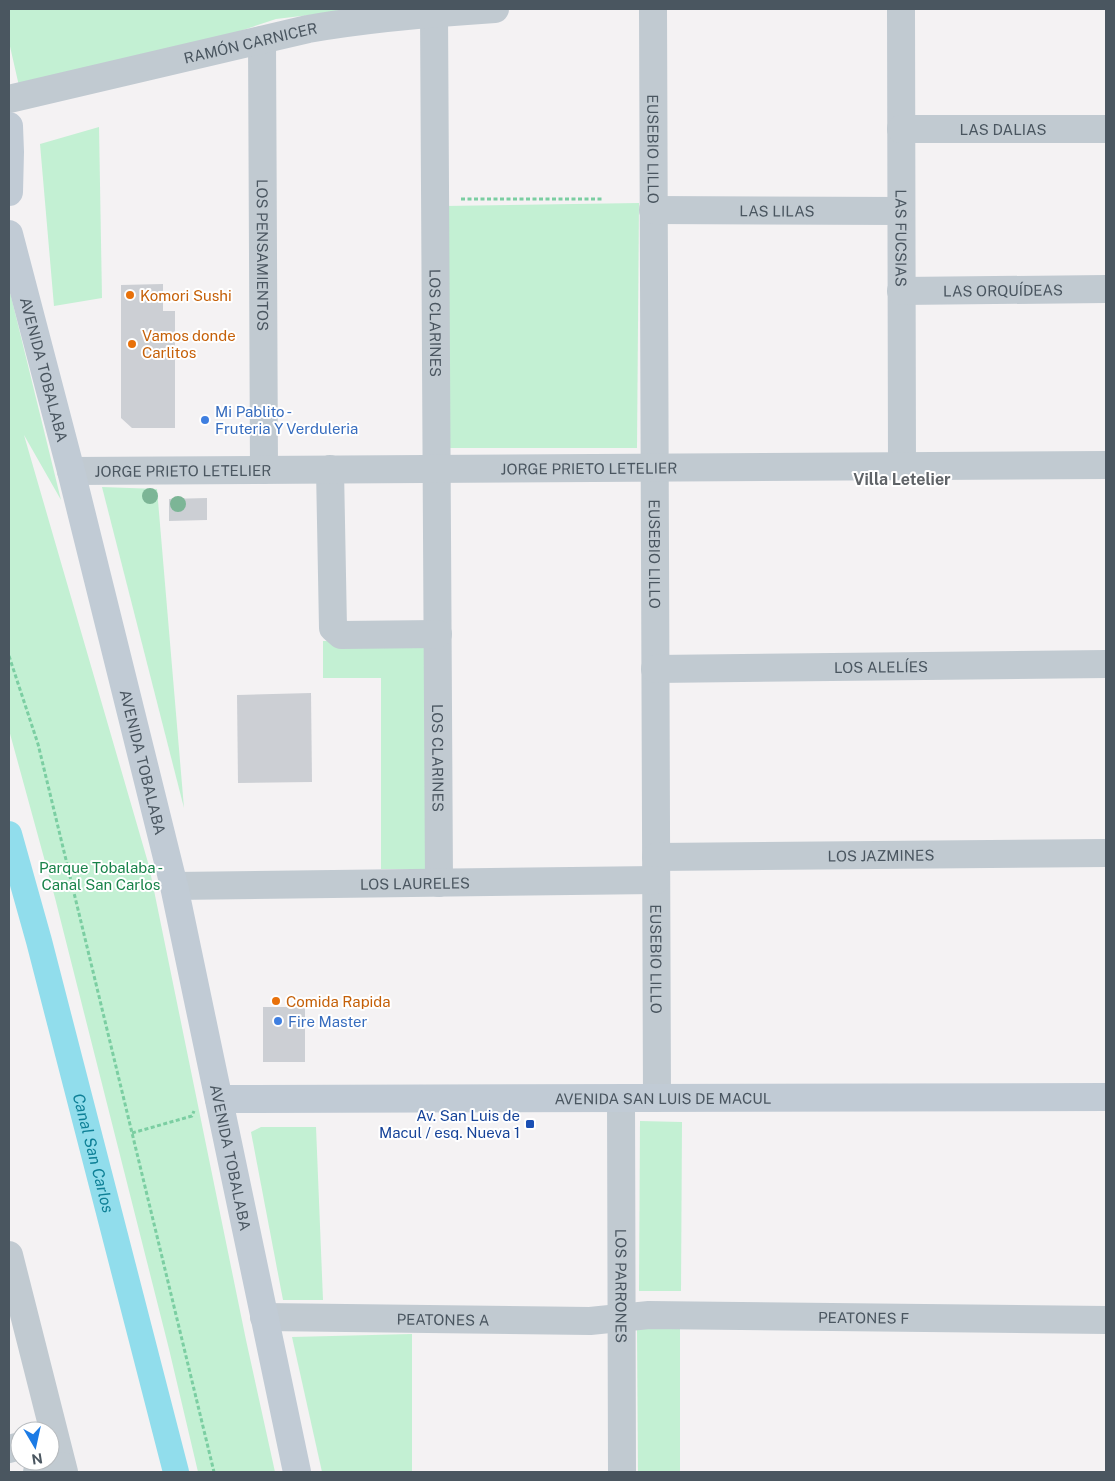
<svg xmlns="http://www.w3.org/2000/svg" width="1115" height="1481" viewBox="0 0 1115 1481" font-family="'Public Sans',sans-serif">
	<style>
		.green { fill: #c3f0d3 }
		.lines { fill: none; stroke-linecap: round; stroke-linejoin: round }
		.canal { stroke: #91ddec; stroke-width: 26 }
		.building { fill: #cccfd4 }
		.path { stroke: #7bcea2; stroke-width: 3; stroke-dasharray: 4 2.5; stroke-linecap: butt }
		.street { stroke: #c1cad1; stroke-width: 28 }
		.secondary { stroke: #c1cbd5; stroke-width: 28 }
		.tree { fill: #7cb596 }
		.food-dot { fill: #e8710a; stroke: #fff; stroke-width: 2 }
		.shop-dot { fill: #3f7fe0; stroke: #fff; stroke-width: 2 }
		.transit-dot { fill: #1a4fb4; stroke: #fff; stroke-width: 2 }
		.labels { text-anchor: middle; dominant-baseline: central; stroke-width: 4; stroke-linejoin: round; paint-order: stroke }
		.street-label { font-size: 15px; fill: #4a5660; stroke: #fff }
		.food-label { font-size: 15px; fill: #c56008; stroke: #fff; text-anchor: start }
		.shop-label { font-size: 15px; fill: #366cbe; stroke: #fff; text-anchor: start }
		.park-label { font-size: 15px; fill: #19834a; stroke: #fff }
		.transit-label { font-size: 15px; fill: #164399; stroke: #fff; text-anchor: end }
		.neighbourhood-label { font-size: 16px; font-weight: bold; fill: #5f6367; stroke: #fff }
		.water-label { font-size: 16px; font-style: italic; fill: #0e8097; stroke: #fff }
	</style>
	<rect width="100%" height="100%" fill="#f4f2f3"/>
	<g class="green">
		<polygon points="9,9 360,9 276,19 237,32 19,86 9,42"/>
		<polygon points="99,127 102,298 54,306 40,144"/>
		<polygon points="639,203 637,448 447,448 445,206"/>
		<polygon points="9,288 61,500 24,435 149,866 246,1340 275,1472 198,1472 169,1349 55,898 9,730"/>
		<polygon points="102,487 157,489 184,808"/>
		<polygon points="323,641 429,641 429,869 381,869 381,678 323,678"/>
		<polygon points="640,1121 682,1122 681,1291 639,1291"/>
		<polygon points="261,1127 316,1127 323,1300 283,1300 251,1132"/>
		<polygon points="637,1329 680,1329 680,1472 638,1472"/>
		<polygon points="412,1334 412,1472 322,1472 292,1337"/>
	</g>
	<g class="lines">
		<path class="canal" id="s1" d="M9,834L39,941L176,1472"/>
	</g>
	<g class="building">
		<polygon points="163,284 163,311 175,311 175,428 132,428 121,418 121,285"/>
		<polygon points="207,498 207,520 169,521 169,499"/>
		<polygon points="311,693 312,782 238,783 237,695"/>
		<rect x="263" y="1007" width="42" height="55"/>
	</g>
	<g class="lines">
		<g class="path">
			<polyline points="461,199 604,199"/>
			<polyline points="9,656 38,744 214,1472"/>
			<polyline points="132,1133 192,1116 194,1111"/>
		</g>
		<g class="street">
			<path id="s2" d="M653,9L657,1098"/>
			<path id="s3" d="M901,9L902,466"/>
			<path id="s4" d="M434,12L439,883"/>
			<path id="s5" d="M262,40L264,470"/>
			<path id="s6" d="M9,99L308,29C370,18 432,13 495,9"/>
			<path id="s7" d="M901,129H1106"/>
			<path id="s8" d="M653,210L901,211"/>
			<path id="s9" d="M901,291L1106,289"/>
			<polyline points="330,469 333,628 341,635 438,634"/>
			<path id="s10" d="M71,471L1106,465"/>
			<path id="s11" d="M655,669L1106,664"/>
			<path id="s12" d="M656,857L1106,853"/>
			<path id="s13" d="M174,886L656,880"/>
			<path id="s14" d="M621,1098L622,1472"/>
			<polyline points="9,1255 64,1472"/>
			<path id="s15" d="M264,1317L590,1321L649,1315L1106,1320"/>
			<polyline points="9,1449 20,1446"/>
			<polyline points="37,1472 62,1466"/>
		</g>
		<g class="secondary">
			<polyline points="9,126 10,152 9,192"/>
			<path id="s16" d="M9,234L71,471L174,886L297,1472"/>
			<path id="s17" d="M219,1099L1106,1097"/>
		</g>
	</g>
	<g class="tree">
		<circle cx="150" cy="496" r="8"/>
		<circle cx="178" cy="504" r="8"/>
	</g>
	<g class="food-dot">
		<circle cx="130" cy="295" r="5"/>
		<circle cx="132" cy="344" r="5"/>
		<circle cx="276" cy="1001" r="5"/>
	</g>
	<g class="shop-dot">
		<circle cx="205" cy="420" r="5"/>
		<circle cx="278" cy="1021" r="5"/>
	</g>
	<rect class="transit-dot" x="525" y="1119" width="10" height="10" rx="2.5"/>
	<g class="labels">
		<g class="street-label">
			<text stroke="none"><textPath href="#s6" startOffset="248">RAMÓN CARNICER</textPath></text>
			<text stroke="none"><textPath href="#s7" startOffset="102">LAS DALIAS</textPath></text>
			<text stroke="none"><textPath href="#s2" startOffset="140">EUSEBIO LILLO</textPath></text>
			<text stroke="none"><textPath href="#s8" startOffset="124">LAS LILAS</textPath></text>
			<text stroke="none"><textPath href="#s3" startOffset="229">LAS FUCSIAS</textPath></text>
			<text stroke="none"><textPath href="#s5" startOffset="215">LOS PENSAMIENTOS</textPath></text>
			<text stroke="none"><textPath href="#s9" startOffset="102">LAS ORQUÍDEAS</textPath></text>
			<text stroke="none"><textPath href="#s4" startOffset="311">LOS CLARINES</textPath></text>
			<text stroke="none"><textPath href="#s16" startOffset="140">AVENIDA TOBALABA</textPath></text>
			<text stroke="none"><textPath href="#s10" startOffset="518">JORGE PRIETO LETELIER</textPath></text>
			<text stroke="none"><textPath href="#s10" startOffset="112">JORGE PRIETO LETELIER</textPath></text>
			<text stroke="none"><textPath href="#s2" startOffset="545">EUSEBIO LILLO</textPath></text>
			<text stroke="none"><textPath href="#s11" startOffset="226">LOS ALELÍES</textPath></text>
			<text stroke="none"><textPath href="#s4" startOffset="746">LOS CLARINES</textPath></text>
			<text stroke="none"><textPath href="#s16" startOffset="545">AVENIDA TOBALABA</textPath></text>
			<text stroke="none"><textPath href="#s12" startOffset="225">LOS JAZMINES</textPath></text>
			<text stroke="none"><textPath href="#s13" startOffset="241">LOS LAURELES</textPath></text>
			<text stroke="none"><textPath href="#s2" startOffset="950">EUSEBIO LILLO</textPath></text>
			<text stroke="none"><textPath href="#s17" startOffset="444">AVENIDA SAN LUIS DE MACUL</textPath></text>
			<text stroke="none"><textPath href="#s16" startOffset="950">AVENIDA TOBALABA</textPath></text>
			<text stroke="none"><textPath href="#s14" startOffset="188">LOS PARRONES</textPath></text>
			<text stroke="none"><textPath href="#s15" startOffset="600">PEATONES F</textPath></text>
			<text stroke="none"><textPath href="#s15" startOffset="179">PEATONES A</textPath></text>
		</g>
		<g class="food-label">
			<text x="140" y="295">Komori Sushi</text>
			<text x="142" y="335">Vamos donde<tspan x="142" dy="17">Carlitos</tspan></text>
			<text x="286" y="1001">Comida Rapida</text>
		</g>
		<g class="shop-label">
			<text x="215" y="411">Mi Pablito -<tspan x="215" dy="17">Fruteria Y Verduleria</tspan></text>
			<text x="288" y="1021">Fire Master</text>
		</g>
		<g class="park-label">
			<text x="101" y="867">Parque Tobalaba -<tspan x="101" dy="17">Canal San Carlos</tspan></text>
		</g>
		<g class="transit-label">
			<text x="520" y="1115">Av. San Luis de<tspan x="520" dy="17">Macul / esq. Nueva 1</tspan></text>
		</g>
		<g class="neighbourhood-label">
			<text x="902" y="479">Villa Letelier</text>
		</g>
		<g class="water-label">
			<text stroke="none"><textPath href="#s1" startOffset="330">Canal San Carlos</textPath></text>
		</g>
	</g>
	<rect width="1115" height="1481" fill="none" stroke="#4a5660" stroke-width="20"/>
	<g transform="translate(35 1446) rotate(171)"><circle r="24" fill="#ffffff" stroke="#b7bbbf"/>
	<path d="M0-4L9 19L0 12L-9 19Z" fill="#1c7be5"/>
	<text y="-8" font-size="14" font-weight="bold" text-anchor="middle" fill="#4a5660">N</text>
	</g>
</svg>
